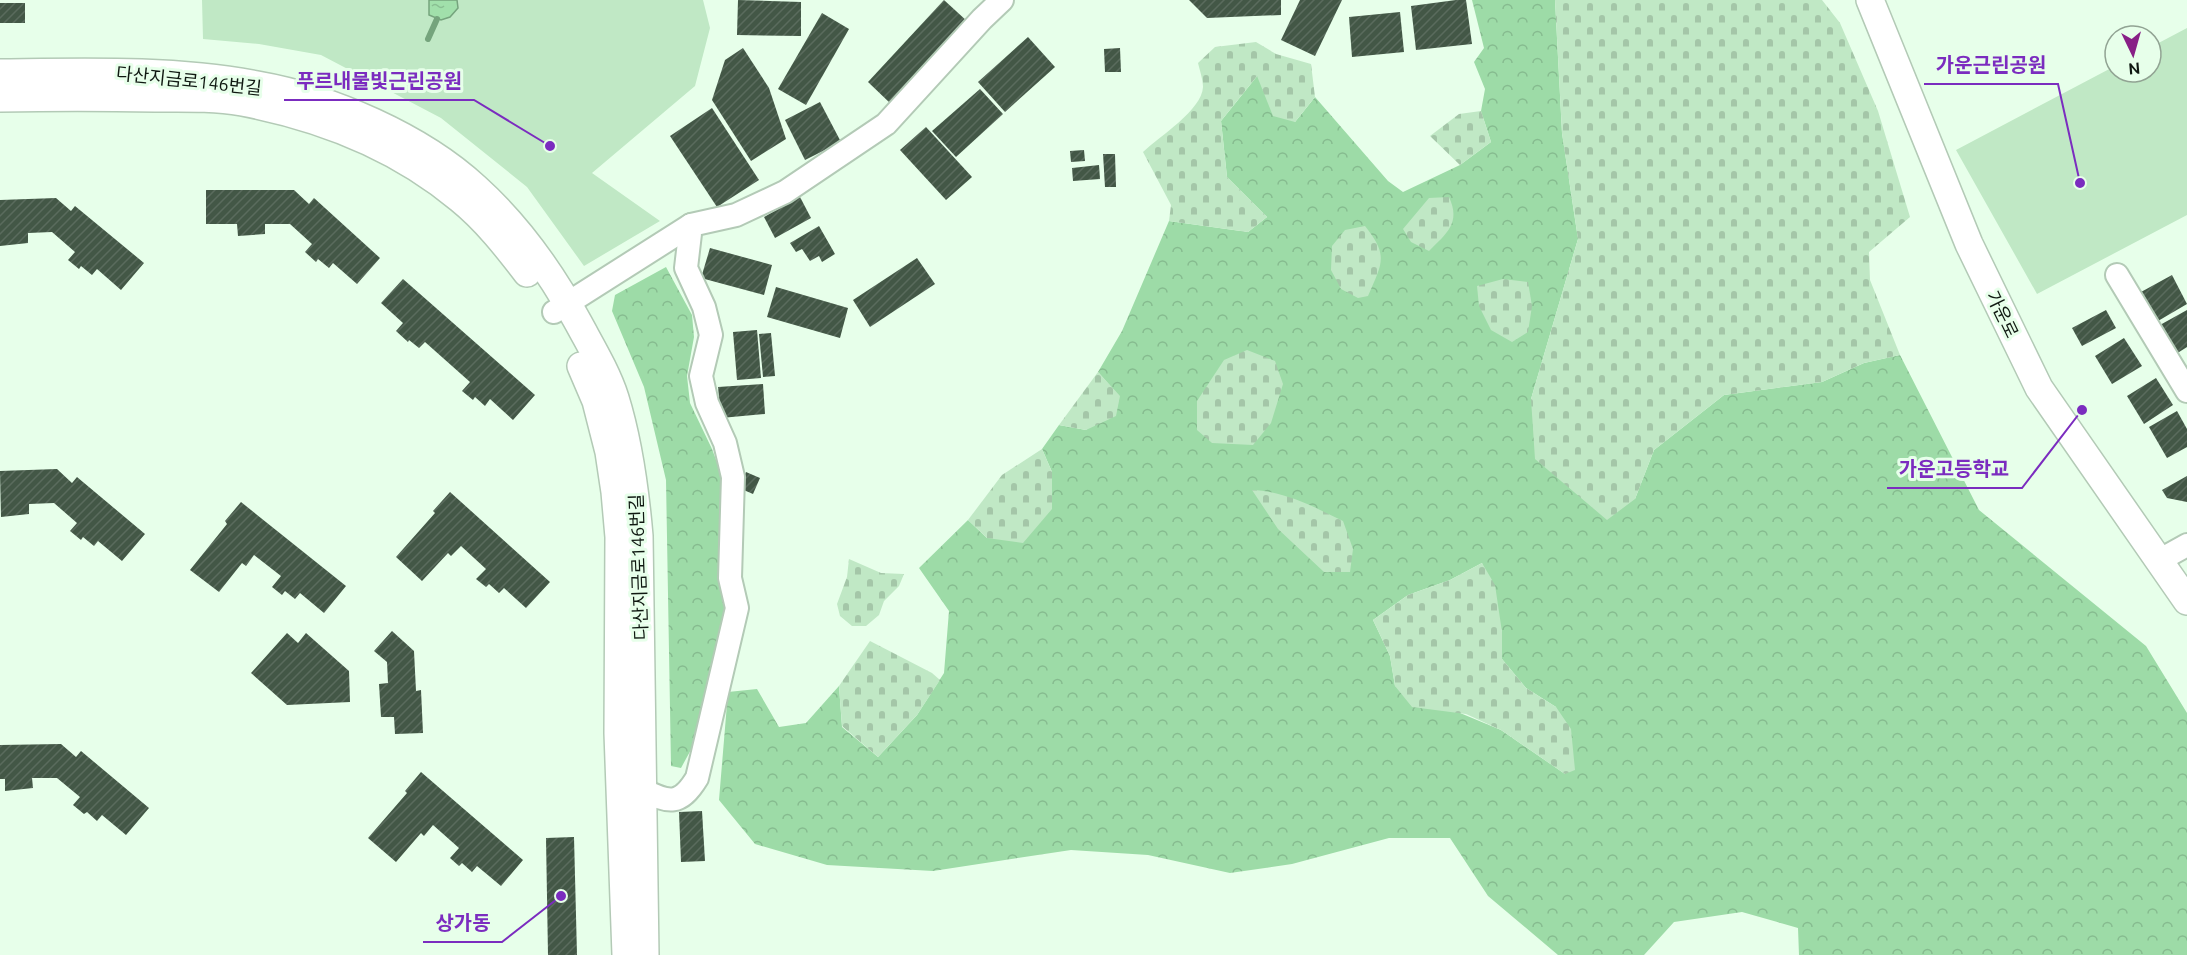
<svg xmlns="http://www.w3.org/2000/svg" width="2187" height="955" viewBox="0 0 2187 955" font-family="Ubuntu,'Noto Sans KR',sans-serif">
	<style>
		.forest { fill: url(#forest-crowns); fill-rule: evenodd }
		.cemetery { fill: url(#cemetery-stones) }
		.green { fill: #c0e8c5 }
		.water { fill: url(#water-ripples); stroke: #75a47d; stroke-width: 1.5 }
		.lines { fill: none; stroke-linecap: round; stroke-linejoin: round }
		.stream { stroke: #75a47d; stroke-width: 6 }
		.building { fill: url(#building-hatch) }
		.minor-casing { stroke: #b3cab6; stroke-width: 26 }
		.tertiary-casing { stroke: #b3cab6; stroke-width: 30 }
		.minor { stroke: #fff; stroke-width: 22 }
		.tertiary { stroke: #fff; stroke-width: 27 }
		.labels { text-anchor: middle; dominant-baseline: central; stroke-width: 6; stroke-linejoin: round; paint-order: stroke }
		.street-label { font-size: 18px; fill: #0f1811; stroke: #e7ffea }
		.leader { fill: none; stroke: #7b2cbf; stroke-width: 2 }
		.callout-dot { fill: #7b2cbf; stroke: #e7ffea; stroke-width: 2 }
		.callout-label { font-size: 20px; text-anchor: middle; font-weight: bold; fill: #7b2cbf; stroke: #e7ffea; stroke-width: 6; stroke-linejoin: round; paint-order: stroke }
	</style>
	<defs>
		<pattern id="forest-crowns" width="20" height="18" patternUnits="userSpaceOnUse" patternTransform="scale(1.5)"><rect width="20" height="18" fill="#9ddba7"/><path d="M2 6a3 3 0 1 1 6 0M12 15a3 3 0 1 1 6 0" fill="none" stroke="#86bb8f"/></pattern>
		<pattern id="cemetery-stones" width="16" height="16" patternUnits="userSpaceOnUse" patternTransform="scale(1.5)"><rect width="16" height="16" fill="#c0e8c5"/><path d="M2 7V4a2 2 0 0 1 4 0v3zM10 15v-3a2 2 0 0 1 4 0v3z" fill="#a4c6a8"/></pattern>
		<pattern id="water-ripples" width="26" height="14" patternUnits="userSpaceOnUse" patternTransform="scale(1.5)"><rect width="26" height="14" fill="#a1e0ab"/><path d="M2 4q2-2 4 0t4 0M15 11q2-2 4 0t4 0" fill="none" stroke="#89bf92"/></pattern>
		<pattern id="building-hatch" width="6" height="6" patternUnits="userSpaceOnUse" patternTransform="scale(1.5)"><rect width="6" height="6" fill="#435746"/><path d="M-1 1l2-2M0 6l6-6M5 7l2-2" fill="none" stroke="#5a6b5d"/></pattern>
	</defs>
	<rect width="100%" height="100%" fill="#e7ffea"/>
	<g class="forest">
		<path d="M1472,0H1555L1562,133L1578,239L1531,399L1635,499L1654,450L1724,395L1822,382L1864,363L1900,355L1979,510L2146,646L2187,713V955H1799L1798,928L1742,912L1674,922L1644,955H1558L1488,896L1450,838H1389L1292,864L1230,873L1148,855L1071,850L933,871L827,865L755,844L719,800L728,692L757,689L779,727L806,723L839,686L842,727L878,757L917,715L944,673L949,611L919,568L968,520L987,538L1052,472L1042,449L1059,425L1086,430L1119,396L1098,372L1122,331L1169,221L1248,232L1267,217L1227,177L1221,121L1258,75L1295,122L1315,97L1388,181L1403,192L1460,165L1491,142L1481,111L1485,89L1474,62L1484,48ZM1482,563L1502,632V659L1526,688L1556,707L1565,774L1501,730L1395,686L1390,656L1373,620L1408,595L1450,580Z"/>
		<polygon points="666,267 692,315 694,337 687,376 690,403 712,449 724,481 731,607 693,746 681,768 671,766 666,480 644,387 612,311 615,295"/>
	</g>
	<g class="cemetery">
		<polygon points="1555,0 1822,0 1840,23 1878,111 1910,217 1869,252 1870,280 1900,355 1864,363 1822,382 1724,395 1654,450 1635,499 1607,520 1535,459 1531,399 1578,239 1562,133"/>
		<path d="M1256,42L1276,54L1311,64L1315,97L1295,122L1273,116L1257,76L1221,121L1227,177L1267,217L1248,232L1169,221L1171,205L1143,152C1160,136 1202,110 1203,87C1203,80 1200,71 1198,63L1215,47Z"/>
		<polygon points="1481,111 1491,142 1460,165 1430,136 1459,114"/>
		<path d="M1449,197C1461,223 1447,233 1429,251L1411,242L1403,229L1429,198Z"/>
		<path d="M1365,226C1389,256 1382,263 1368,296L1358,298L1341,289L1331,270L1332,246L1345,230Z"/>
		<polygon points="1503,279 1528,282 1532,306 1528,332 1512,342 1491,330 1479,306 1477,286"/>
		<polygon points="1247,350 1275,361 1283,384 1271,423 1253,445 1212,443 1197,430 1197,401 1224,360"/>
		<polygon points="1098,372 1120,396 1116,416 1086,430 1059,425"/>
		<polygon points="1042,449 1052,472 1052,509 1023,543 987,538 968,520 1002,475"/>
		<path d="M1252,490C1284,491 1314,507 1343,521L1353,549L1350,572H1324L1278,529Z"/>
		<polygon points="849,559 881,573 904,574 899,586 884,601 879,615 866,626 852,626 840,616 837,604 847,577"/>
		<polygon points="1482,563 1495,585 1502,632 1502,659 1526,688 1556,707 1571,729 1575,770 1565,774 1501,730 1466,714 1412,707 1395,686 1390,656 1373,620 1408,595 1450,580"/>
		<polygon points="870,641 932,673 940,680 917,715 878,757 842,726 839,686"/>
	</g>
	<g class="green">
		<polygon points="202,0 703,0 710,28 695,86 592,173 660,221 584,266 527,187 441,118 321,55 259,44 203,39"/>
		<polygon points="2187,28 2187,215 2037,294 1956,150 2115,66 2115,72 2151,72 2151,47"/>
	</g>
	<polygon class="water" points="429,0 457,0 458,8 450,17 441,20 429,15"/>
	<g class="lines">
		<polyline class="stream" points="428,39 437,19"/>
	</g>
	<g class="building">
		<polygon points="738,0 801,2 801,36 737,35"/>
		<polygon points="944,0 968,22 891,104 868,82"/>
		<polygon points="1189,0 1281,0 1281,15 1207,18"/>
		<polygon points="1300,0 1342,0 1315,56 1281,40"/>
		<polygon points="1456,0 1466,0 1472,44 1416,50 1411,6"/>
		<rect x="0" y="3" width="25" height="20"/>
		<polygon points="1400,12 1404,52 1352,57 1349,17"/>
		<polygon points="822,13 849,29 806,105 778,89"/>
		<polygon points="1028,37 1055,67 1005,112 978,82"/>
		<polygon points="743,48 769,88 786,139 751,161 712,100 725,60"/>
		<polygon points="1120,48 1121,72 1105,72 1104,49"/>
		<polygon points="980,89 1003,114 956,157 932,131"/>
		<polygon points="820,102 841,142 805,160 785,120"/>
		<polygon points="712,108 759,180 717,207 670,136"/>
		<polygon points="926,127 972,177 946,200 900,150"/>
		<polygon points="1084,150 1085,161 1071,162 1070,151"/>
		<polygon points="1103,154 1115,154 1116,187 1105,187"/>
		<polygon points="1099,165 1100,179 1073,181 1072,168"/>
		<polygon points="206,190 294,190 309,204 314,198 380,258 357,284 333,263 329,268 318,259 316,262 305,252 312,244 290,224 265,224 265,234 238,236 237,224 206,224"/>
		<polygon points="800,197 811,218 775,238 764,217"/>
		<polygon points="56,198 71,211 75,206 144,263 121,290 97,269 92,275 81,266 79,269 68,260 75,252 52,232 28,233 28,243 0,246 0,200"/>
		<polygon points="819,226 835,254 822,262 819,256 810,261 802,249 796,252 790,243"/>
		<polygon points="710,248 772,265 764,295 701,278"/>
		<polygon points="917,258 935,284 870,327 853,300"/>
		<polygon points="2172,275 2187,304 2158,321 2141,292"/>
		<polygon points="403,279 535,395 513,420 490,399 485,406 475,397 473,400 462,391 470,382 425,342 419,348 409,340 408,342 396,331 403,323 381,303"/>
		<polygon points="776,287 848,308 840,338 767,317"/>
		<polygon points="2106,310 2116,328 2082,346 2072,328"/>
		<polygon points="2187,310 2187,347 2176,354 2160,325"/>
		<polygon points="757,330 761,378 737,380 733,332"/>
		<polygon points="771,333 775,376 763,377 759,334"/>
		<polygon points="2124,338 2142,366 2112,384 2095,356"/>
		<polygon points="2156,378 2173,405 2144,424 2127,396"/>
		<polygon points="763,384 765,414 721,418 718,387"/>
		<polygon points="2177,411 2187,429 2187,447 2167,458 2149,427"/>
		<polygon points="57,469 72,483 77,477 145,534 122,561 98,541 94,546 83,537 81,540 70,531 77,523 54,503 29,504 29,514 1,517 0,471"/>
		<polygon points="746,472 760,478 753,494 739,488"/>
		<polygon points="2187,476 2187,502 2167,498 2162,490"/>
		<polygon points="450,492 550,582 526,608 504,588 499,593 489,584 486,587 476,579 486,569 461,546 451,556 448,553 422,581 396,557 435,513 433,511"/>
		<polygon points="241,502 346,586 324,613 300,593 295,599 285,591 282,595 272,587 281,576 254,555 246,566 242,563 219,592 190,570 227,524 225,521"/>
		<polygon points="392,631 414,651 416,691 421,690 423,733 395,734 394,717 381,717 379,684 388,683 387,662 374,651"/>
		<polygon points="287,633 298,643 306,633 349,671 350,702 287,705 251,673"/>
		<polygon points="61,744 76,757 81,751 149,808 126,835 102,815 97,821 87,812 84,814 73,805 80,797 57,778 32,778 33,788 5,791 5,779 0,779 0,745"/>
		<polygon points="421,772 523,860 501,886 477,866 472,872 462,863 459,866 450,858 459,848 433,825 424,836 421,833 396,862 368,838 407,793 405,791"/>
		<polygon points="702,811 705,861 681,862 679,812"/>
		<polygon points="574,837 577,955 548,955 546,838"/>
	</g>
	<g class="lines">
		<defs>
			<g id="minor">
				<polyline points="2117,275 2187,391"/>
				<polyline points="554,312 691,225"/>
				<polyline points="2160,560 2187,545"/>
				<path d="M643,790C669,803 680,806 697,778L737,608L730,578L733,477L725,443L707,403L701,376L711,335L704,307L686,268L691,225L736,215L785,192L886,124L982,19L1002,0"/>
			</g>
			<g id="tertiary">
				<polyline points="1870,0 1969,244 2039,388 2187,601"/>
				<path d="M0,73C86,72 173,69 257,85C331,98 421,137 476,188C518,226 552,274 579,324C592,348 607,373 615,398C629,443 635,489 639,536L645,955"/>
				<path d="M0,98C52,97 103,97 155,98C184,98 213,97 242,102C321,117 398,147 460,199C486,220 507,247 527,273"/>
				<polyline points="581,366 596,401 609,452 615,492 619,537 618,733 626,955"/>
			</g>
		</defs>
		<use href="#minor" class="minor-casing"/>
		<use href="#tertiary" class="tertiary-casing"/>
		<use href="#minor" class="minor"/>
		<use href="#tertiary" class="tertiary"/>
	</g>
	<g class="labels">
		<g class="street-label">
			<text transform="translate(189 80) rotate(6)">다산지금로146번길</text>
			<text transform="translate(2003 314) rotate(64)">가운로</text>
			<text transform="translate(638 567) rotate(-92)">다산지금로146번길</text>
		</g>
	</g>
	<path class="leader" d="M2080 183L2058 84H1924M550 146L474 100H284M2082 410L2022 488H1887M561 896L502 942H423"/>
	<g class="callout-dot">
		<circle cx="2080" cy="183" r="6"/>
		<circle cx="550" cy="146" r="6"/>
		<circle cx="2082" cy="410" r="6"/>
		<circle cx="561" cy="896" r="6"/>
	</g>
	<g class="callout-label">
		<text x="1991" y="72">가운근린공원</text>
		<text x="379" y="88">푸르내물빛근린공원</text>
		<text x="1954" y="476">가운고등학교</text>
		<text x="463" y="930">상가동</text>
	</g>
	<g transform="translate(2133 54) rotate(175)"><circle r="28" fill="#e7ffea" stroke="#91a393" stroke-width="1.5"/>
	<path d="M0-4.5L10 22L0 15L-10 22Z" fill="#882086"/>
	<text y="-9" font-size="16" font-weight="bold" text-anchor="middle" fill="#0f1811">N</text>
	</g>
</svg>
